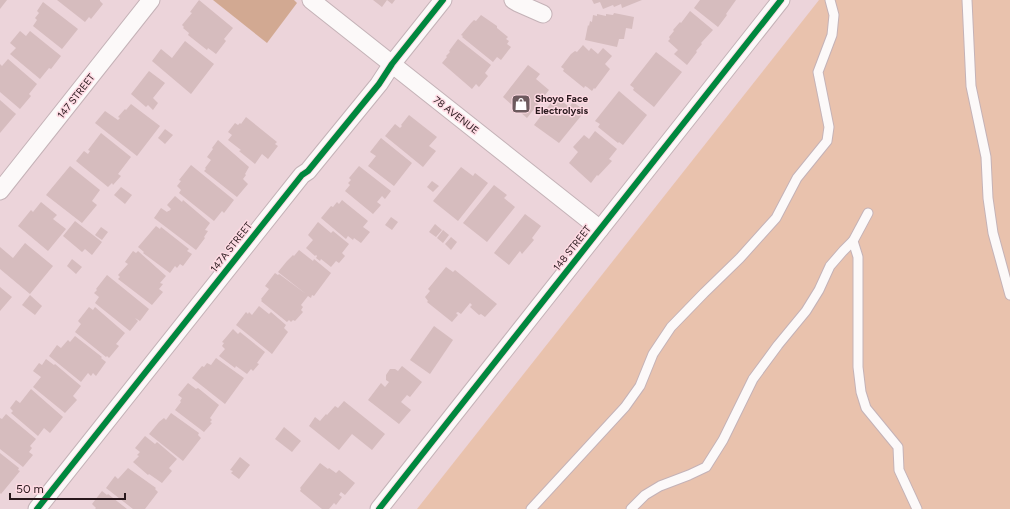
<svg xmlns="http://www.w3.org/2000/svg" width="1010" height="509" viewBox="0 0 1010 509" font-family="Figtree,sans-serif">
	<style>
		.green { fill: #e9c2ad }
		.forest { fill: #d2a992 }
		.building { fill: #d6bcbe }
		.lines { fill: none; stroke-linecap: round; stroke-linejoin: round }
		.lane-casing { stroke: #c4b2b7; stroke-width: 11 }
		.street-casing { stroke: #c4b2b7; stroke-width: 19 }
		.lane { stroke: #fcf9f9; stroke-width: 9 }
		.street { stroke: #fcf9f9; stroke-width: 17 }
		.cycleway-casing { stroke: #fedae3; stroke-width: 8 }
		.cycleway { stroke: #00873e; stroke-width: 6 }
		.labels { text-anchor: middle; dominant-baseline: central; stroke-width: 3; stroke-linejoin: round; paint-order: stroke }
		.street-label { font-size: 10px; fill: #28181c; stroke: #fedae3 }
		.poi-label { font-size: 10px; font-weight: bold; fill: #28181c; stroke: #fedae3; text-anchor: start }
	</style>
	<rect width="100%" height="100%" fill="#ecd4da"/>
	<polygon class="green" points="819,0 1010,0 1010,509 417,509"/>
	<polygon class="forest" points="213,0 294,0 297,3 267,43"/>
	<g class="building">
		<polygon points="0,0 7,0 0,9"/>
		<polygon points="57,0 100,0 100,1 103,4 91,19 89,17 85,22"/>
		<polygon points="199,0 233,28 224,39 226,41 216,54 208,48 207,50 188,35 189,33 183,28 184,27 182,25 192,13 190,12"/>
		<polygon points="373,0 395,0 392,4 387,0 382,7"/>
		<polygon points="592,0 642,0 622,8 621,4 614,7 613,5 603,9 600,2 594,4"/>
		<polygon points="700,0 736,0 726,14 727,15 718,27 694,8"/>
		<polygon points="43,2 78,29 62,49 33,26 37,20 35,18 39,13 37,11"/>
		<polygon points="690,11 713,30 701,43 702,44 696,51 697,52 687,65 674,54 678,50 668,41 670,39 669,37 674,31 673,30 680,22 681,23"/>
		<polygon points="614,13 634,17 632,29 626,28 624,39 619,39 617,47 585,40 588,25 589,26 590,21 592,22 593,15 597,16 597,14 606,16 606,14 613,15"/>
		<polygon points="481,15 497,26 497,28 508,37 506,39 509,41 507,44 511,47 501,60 497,57 493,62 462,37 463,36 461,35 471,23 474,20 476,21"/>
		<polygon points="20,31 26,36 30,31 61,56 51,69 49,68 40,79 10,54 16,48 10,43"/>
		<polygon points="458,39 491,65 485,73 488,76 479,87 476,84 472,89 442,63 447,57 446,56 450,52 449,51"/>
		<polygon points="185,41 214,64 191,94 152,61 161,49 172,58"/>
		<polygon points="583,45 589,51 591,48 598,54 603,48 612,56 605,64 610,69 595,89 594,88 592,91 587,87 585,86 584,88 563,71 564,69 561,67 571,54 575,51 577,52"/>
		<polygon points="656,52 682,72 654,107 633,90 634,88 630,85"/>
		<polygon points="8,59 37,84 29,94 31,96 20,109 0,92 0,64 2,66"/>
		<polygon points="528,65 540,74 536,79 549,90 527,118 503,97"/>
		<polygon points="149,71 165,83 153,98 158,103 153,110 148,105 146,107 131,94"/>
		<polygon points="619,91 647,115 623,145 619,142 618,143 598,127 600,124 595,121"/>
		<polygon points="556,96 569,107 573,102 585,111 559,143 534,125"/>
		<polygon points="0,100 16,114 0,133"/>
		<polygon points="131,104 160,126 137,156 95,123 105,111 118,120 120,118 118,117 125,109 126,110"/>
		<polygon points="409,115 437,137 429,146 436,151 423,167 385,136 395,124 400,128 402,126 401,125"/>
		<polygon points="246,117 277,142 275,144 278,146 268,159 262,154 255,164 239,151 241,150 228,140 232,135 228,132 235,123 238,125 240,123 241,124"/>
		<polygon points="165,129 173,135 165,144 158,138"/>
		<polygon points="595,131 617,149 609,159 612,161 598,176 597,175 591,183 569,163 578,152 573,147 584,135 589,139"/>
		<polygon points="101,133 131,157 118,174 121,176 113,185 112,183 108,187 76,161 84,151 88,154 90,151 88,150"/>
		<polygon points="381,138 412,163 394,186 368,166 376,156 370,152"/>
		<polygon points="218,140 249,167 245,174 246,175 243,179 248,184 237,197 204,171 206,169 205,168 211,160 207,157 213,149 212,148"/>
		<polygon points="191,165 234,200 224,213 222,211 214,221 179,193 181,190 177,186 181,181 179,180"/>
		<polygon points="70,166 100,190 92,201 97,205 82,223 46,195"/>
		<polygon points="359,166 391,191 385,199 382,196 377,202 381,205 373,214 345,191 350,185 348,183 351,180 349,178"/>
		<polygon points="461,167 473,176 475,173 488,183 458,221 433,201"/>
		<polygon points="432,181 439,186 433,192 427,187"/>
		<polygon points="494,185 507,195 504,198 515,207 487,242 463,223"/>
		<polygon points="121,187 132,195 125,204 114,195"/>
		<polygon points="175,196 182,202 183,200 210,223 205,230 208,231 204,237 205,238 196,250 154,218 161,208 167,212 168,211 169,211 171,209 167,205"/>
		<polygon points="342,200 368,221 363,227 370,232 361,243 354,238 353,240 348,236 346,239 321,218 331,206 333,207 337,202 339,204"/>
		<polygon points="41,202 57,215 53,219 66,229 48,251 18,226 31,210 33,212"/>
		<polygon points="525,214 541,226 532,238 534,240 522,254 520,251 509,265 494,253"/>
		<polygon points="391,217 398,222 392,230 385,225"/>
		<polygon points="75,221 102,242 92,255 85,249 82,252 63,236"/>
		<polygon points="318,222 331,233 333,231 349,244 342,253 345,256 339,263 336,261 331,267 321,259 320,261 316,258 317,256 316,255 315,256 306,248 313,240 308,235"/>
		<polygon points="435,224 442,230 436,237 429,232"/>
		<polygon points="156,226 160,229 161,227 189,249 187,251 192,254 183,266 180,264 177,268 175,266 170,273 143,253 144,252 138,247"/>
		<polygon points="101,227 108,232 102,240 95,235"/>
		<polygon points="443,230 449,235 443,243 437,238"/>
		<polygon points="451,237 457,242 451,250 445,244"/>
		<polygon points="25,243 53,266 30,294 0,269 0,247 13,258"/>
		<polygon points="299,250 313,261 314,259 331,273 314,296 312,295 311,298 308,296 301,305 303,307 301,310 303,312 295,321 293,320 291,322 289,320 287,322 261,301 262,300 261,299 269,289 265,286 275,273 278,275 279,274 306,294 278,272 287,261 293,255 294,256"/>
		<polygon points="133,251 136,253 138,251 166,276 160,283 163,284 159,289 163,292 152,305 118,279 120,277 118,275 128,264 125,262"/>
		<polygon points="72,259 82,267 76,274 67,266"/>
		<polygon points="446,267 453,272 455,270 497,304 485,317 481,314 479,315 470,307 472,305 470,303 461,314 458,312 456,313 458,315 452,322 427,302 428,301 425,297 430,291 428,289"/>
		<polygon points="107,275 149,309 140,321 135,318 138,321 130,331 95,303 99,297 94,293 97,290 96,289"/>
		<polygon points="0,287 12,297 0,311"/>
		<polygon points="30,295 42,306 35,315 22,305"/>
		<polygon points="259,306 269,314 271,312 286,325 284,328 288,332 272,354 236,325 246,312 248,314 249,312 252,315"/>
		<polygon points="89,307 93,310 95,307 125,333 116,344 119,346 109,358 107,356 106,357 75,332 81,324 78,321"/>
		<polygon points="434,326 453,340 430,374 410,360"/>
		<polygon points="233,329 238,334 240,332 265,352 257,363 259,364 253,371 251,369 247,374 236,366 235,368 219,356 225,349 222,346 224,343 222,342"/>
		<polygon points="75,336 102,357 101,358 106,362 96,376 93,373 91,376 88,373 81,382 49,356 57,345 61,348 68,340 70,342"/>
		<polygon points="216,358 244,378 225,404 192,378 202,366 204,367 207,363 211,365"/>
		<polygon points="46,359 54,365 55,364 81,386 73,396 77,400 65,413 33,387 41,377 33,371 39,363 42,365"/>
		<polygon points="402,366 422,382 410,397 407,395 401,402 411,410 399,424 368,400 381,383 385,387 389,382 386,380 386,375 390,369 395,369 398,371"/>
		<polygon points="188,383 196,389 198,388 219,405 210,418 212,420 210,422 212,423 204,432 175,410 181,402 180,401 182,398 178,395"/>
		<polygon points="31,389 63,417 50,433 44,428 38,436 11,413 13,411 10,408 16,400 20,403"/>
		<polygon points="344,401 385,434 372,450 352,434 339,450 309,426 315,417 320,421 326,414 327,415 335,406 338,408"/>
		<polygon points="171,413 199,433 198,435 201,438 183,461 149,434 159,422 164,418 166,420"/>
		<polygon points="6,414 36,439 30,446 32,448 29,452 33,455 23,467 0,449 0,418 2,419"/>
		<polygon points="284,427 301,441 292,452 275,439"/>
		<polygon points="145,436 155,444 157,442 177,459 169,468 172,471 162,483 149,474 148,475 133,462 139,456 137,455 140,452 135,448"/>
		<polygon points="0,453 19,468 18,470 20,471 1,494 0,493"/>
		<polygon points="240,457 250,465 239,479 231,473 233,471 230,470"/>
		<polygon points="320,463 328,469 329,468 336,473 339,470 355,483 345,495 341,492 339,495 342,497 336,505 334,503 329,509 322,509 300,491 301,489 300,488"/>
		<polygon points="128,468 156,488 155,489 158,492 145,509 133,509 106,488 115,476 118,479"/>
		<polygon points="102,491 107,495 108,494 127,509 95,509 96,508 92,504"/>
	</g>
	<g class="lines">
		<defs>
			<g id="lane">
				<polyline points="967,0 971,86 986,157 988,198 993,233 1010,295"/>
				<polyline points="868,213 853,241 858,257 858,367 861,392 866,408 898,447 899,470 917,509"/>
				<polyline points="531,509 625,407 640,386 653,354 671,327 704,293 740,258 776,218 797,178 827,141 829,127 818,72 832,35 834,15 830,0"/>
				<polyline points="631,509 645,495 660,486 689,475 706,467 723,440 753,379 778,345 806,311 819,290 830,266 843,251 853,241"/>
			</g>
			<g id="street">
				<polyline points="311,0 600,229"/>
				<polyline points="513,0 518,3 543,14"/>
				<polyline points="0,191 151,0"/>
				<polyline points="37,509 302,175 308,171 379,84 392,64 443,0"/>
				<polyline points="379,509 781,0"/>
			</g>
		</defs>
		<use href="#lane" class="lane-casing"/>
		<use href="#street" class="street-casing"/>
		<use href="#lane" class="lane"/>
		<use href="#street" class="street"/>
		<defs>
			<g id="cycleway">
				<polyline points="37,509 302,175 308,171 379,84 392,64 443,0"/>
				<polyline points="379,509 781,0"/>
			</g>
		</defs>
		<use href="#cycleway" class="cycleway-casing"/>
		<use href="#cycleway" class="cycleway"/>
	</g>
	<defs>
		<symbol id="shop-square" viewBox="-11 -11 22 22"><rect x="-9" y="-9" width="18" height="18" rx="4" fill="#6d5a5e" stroke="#fedae3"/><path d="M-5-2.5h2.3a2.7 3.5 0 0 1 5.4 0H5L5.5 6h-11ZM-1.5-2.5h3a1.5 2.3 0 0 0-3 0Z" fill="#fff"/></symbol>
	</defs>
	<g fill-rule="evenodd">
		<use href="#shop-square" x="510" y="93" width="22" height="22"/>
	</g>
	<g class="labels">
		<g class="street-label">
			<text transform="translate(76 96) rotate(-52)">147 STREET</text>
			<text transform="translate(456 115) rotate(38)">78 AVENUE</text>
			<text transform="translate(231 247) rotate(-52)">147A STREET</text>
			<text transform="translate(572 248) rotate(-52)">148 STREET</text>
		</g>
		<g class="poi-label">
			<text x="535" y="98">Shoyo Face<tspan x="535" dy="12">Electrolysis</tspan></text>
		</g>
	</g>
	<path d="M10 493v6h115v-6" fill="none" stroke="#28181c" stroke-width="2"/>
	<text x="16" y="493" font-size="12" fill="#28181c" stroke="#fedae3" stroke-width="3" paint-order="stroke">50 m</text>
</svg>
